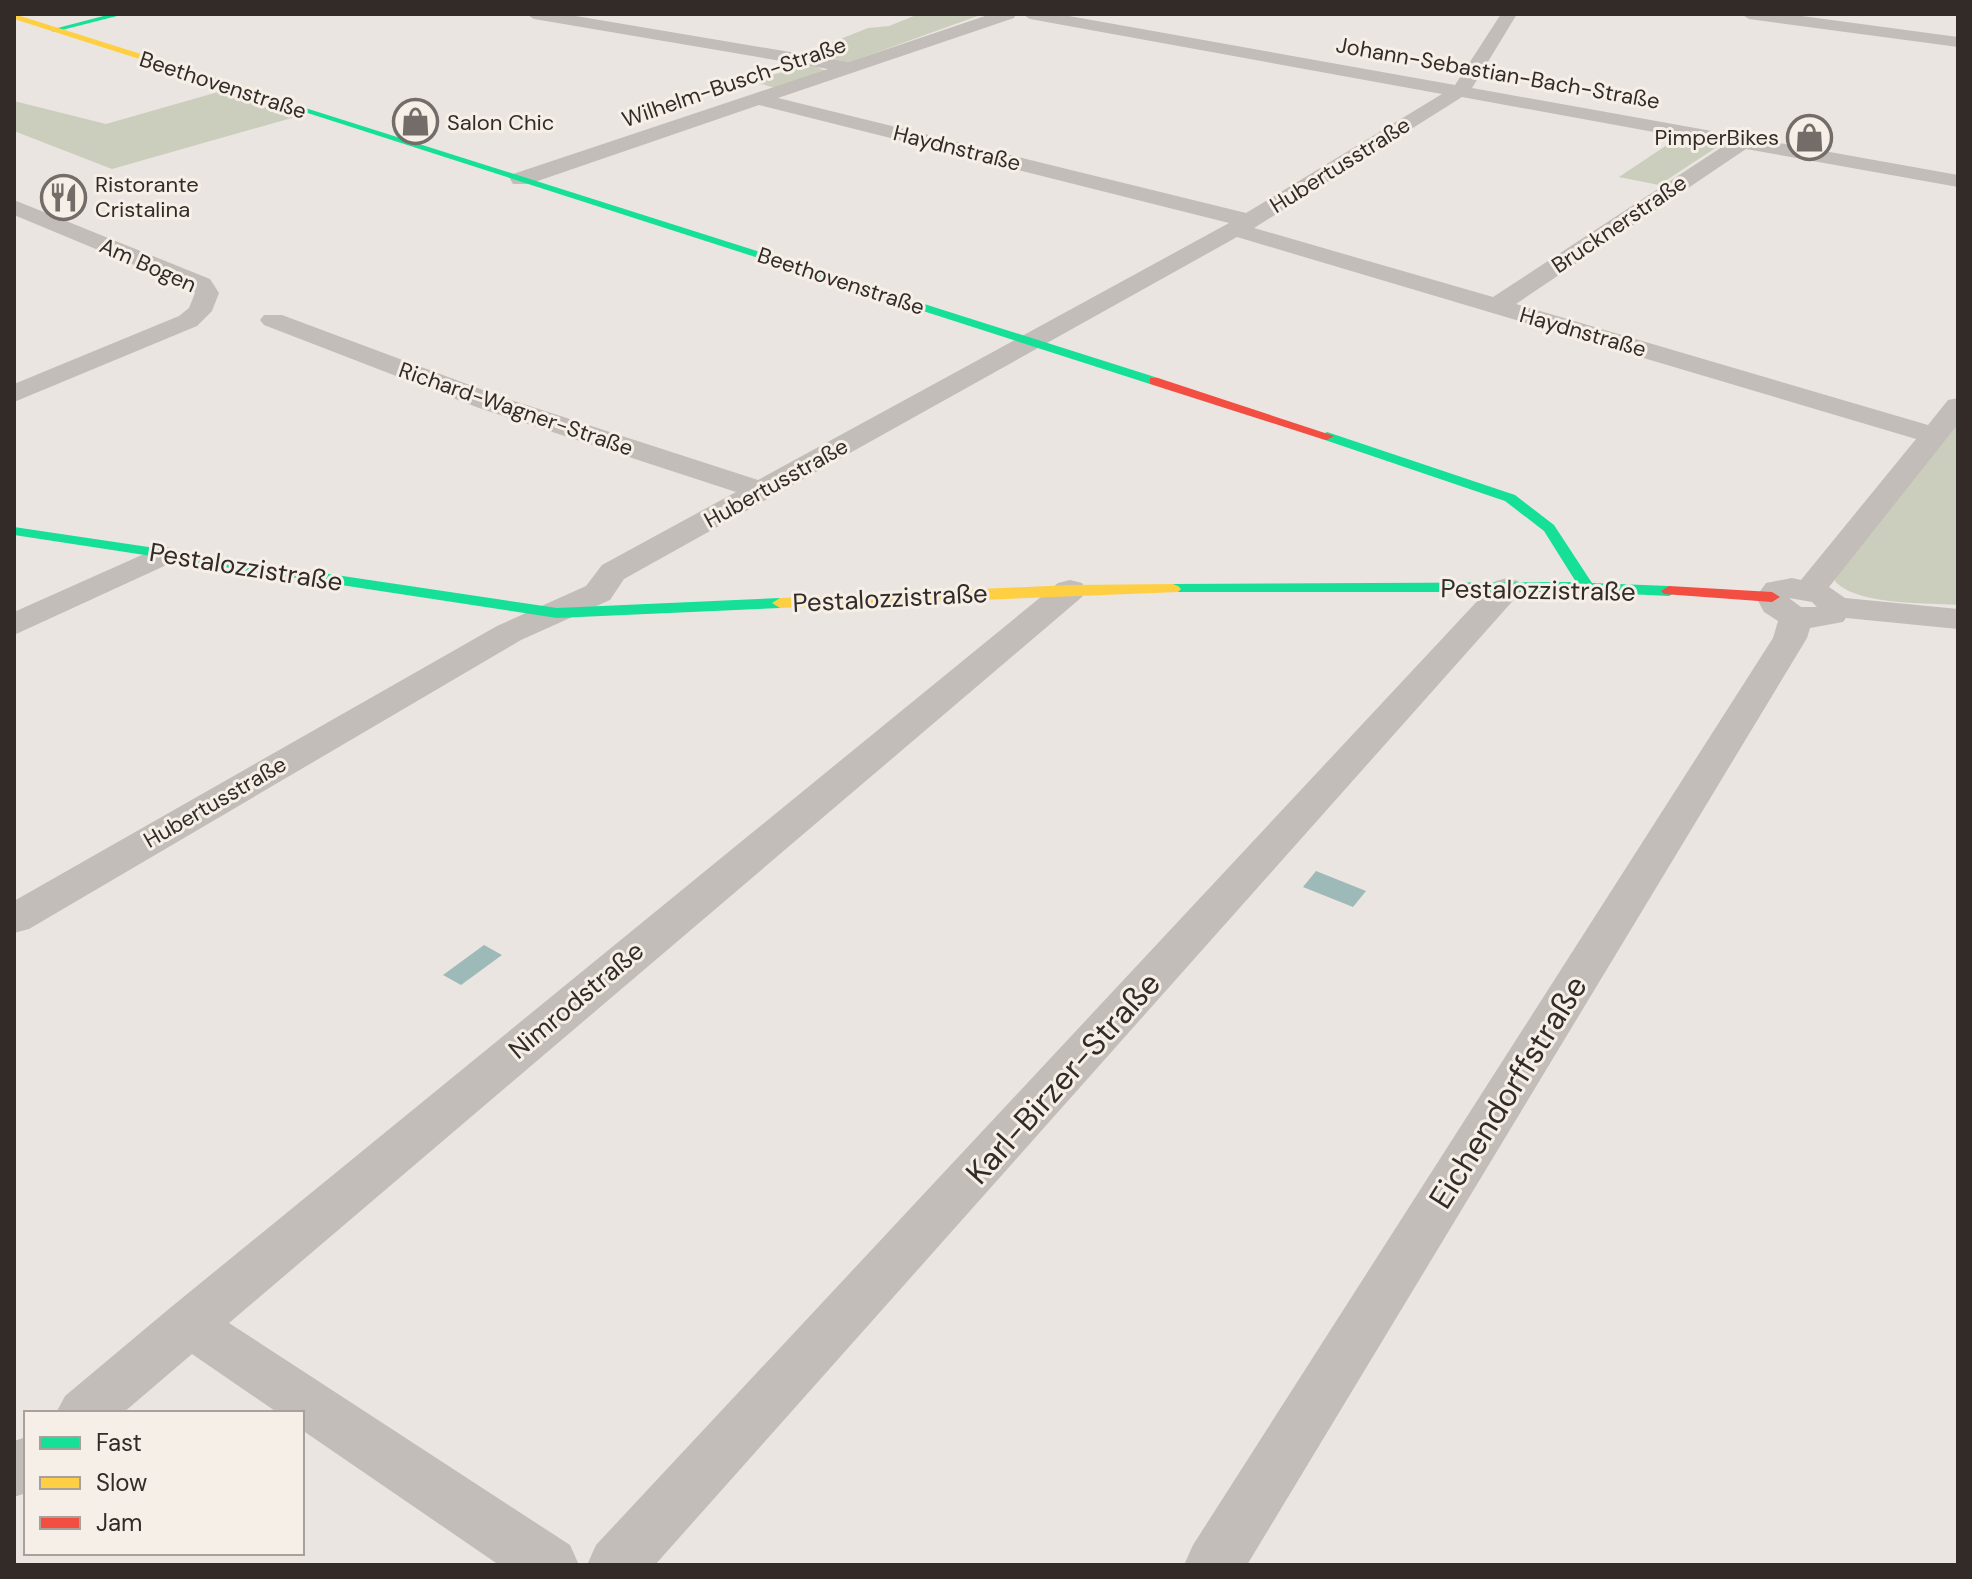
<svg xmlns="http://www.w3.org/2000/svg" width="1972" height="1579" viewBox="0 0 1972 1579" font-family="'DM Sans',sans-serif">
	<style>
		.green { fill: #cbcebc }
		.water { fill: #9ebab8 }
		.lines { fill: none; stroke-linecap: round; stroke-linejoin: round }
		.street { fill: #c2bdb9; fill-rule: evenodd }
		.fast { fill: #16e098; fill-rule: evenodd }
		.slow { fill: #ffcf43; fill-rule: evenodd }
		.jam { fill: #f24e42; fill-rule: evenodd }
		.labels { text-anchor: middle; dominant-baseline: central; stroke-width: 6; stroke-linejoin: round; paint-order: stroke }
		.far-street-label { font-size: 22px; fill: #332b28; stroke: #f6efe7 }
		.far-poi-label { font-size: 22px; fill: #332b28; stroke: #f6efe7; text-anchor: start }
		.street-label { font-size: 26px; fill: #332b28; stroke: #f6efe7 }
		.near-street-label { font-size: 32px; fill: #332b28; stroke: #f6efe7 }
	</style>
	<rect width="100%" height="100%" fill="#eae5e0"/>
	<g class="green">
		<polygon points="919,14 983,14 850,62 803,54 868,28 889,26"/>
		<polygon points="810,64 826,71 775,88 752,81"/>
		<polygon points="218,92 295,117 112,169 14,131 14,101 106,124"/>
		<polygon points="1682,135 1713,142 1717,147 1659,185 1619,177"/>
		<path d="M1958,421V605C1926,603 1855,605 1835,581V572Z"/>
	</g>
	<g class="water">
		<polygon points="1316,871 1366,891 1353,907 1303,887"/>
		<polygon points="484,945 502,955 461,985 443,975"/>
	</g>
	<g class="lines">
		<g class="street">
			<path d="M526,14H564L849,62L991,14H1016L1014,18L778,98L1246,213L1442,94L1030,19L1022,14H1058L1455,85L1501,14H1517L1472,88L1958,175V187L1746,149L1516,304L1928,425L1948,400L1958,398V424L1829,587L1845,598L1958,609V629L1846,618L1843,622L1810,628L1807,638L1247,1565H1184L1193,1545L1773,638L1778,621L1764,612L1756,597L1766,583L1792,578L1801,580L1916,439L1237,237L624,579L610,600L521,640L29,929L14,933V901L497,626L586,586L602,565L736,492L479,408L264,325L260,320L264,315H282L499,396L758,480L1229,223L759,105L529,184H513L510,179L513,174L828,69L534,19ZM1462,97L1725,145L1493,297L1254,228ZM1789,598L1812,602L1817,607H1801Z"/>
			<polygon points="1741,14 1787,14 1958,37 1958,47 1749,19"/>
			<polygon points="14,200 210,279 219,293 212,311 197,326 14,402 14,384 179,316 189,308 195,293 192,289 14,215"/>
			<polygon points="162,546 173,548 178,555 173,562 14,635 14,612"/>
			<polygon points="1507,578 1518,581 1523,588 1518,595 655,1565 587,1565 596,1545 1496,581"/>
			<polygon points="1070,580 1082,583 1086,590 1082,597 229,1323 570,1545 579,1565 499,1565 302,1430 302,1413 278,1413 192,1354 123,1413 56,1413 65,1396 170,1308 1058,583"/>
			<polygon points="26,1437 26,1493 14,1497 14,1441"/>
		</g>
		<g class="fast">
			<polygon points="111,14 125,14 54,32 50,30"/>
			<polygon points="252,91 1158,378 1160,381 1150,384 252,95"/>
			<polygon points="1327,432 1515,495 1554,525 1592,583 1669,586 1677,591 1669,596 1587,592 1168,592 1165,589 1168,586 1173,584 1576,582 1544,531 1505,501 1322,439 1320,436"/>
			<polygon points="14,527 557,608 780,598 788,603 780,608 557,618 14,535"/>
		</g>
		<g class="slow">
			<polygon points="14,14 258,91 259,93 252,95 14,19"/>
			<polygon points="1173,584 1178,586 1181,589 1178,592 780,608 772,603 780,598 1070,585"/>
		</g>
		<g class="jam">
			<polygon points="1150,378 1158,378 1334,436 1327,440 1322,439 1150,384"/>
			<polygon points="1669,586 1772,592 1780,597 1772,602 1664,594 1661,591"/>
		</g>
	</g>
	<defs>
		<symbol id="shop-ring" viewBox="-11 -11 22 22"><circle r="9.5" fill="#f6efe7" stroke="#736c68" stroke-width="1.5"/><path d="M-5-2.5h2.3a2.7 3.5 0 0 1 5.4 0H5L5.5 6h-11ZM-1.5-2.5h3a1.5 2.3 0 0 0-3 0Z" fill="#736c68"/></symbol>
		<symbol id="restaurant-ring" viewBox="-11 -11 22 22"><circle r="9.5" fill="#f6efe7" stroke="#736c68" stroke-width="1.5"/><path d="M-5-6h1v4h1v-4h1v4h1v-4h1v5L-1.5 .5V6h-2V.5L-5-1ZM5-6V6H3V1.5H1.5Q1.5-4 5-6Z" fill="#736c68"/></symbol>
	</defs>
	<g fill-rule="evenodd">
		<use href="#shop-ring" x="390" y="96" width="51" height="51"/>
		<use href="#shop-ring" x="1784" y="112" width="51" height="51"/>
		<use href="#restaurant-ring" x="38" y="172" width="51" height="51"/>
	</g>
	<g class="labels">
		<g class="far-street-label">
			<text transform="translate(1498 73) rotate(10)">Johann-Sebastian-Bach-Straße</text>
			<text transform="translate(734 82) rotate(-19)">Wilhelm-Busch-Straße</text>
			<text transform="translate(223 85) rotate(18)">Beethovenstraße</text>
			<text transform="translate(957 148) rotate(14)">Haydnstraße</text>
			<text transform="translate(1340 165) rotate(-32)">Hubertusstraße</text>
			<text transform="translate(1619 224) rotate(-34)">Brucknerstraße</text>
			<text transform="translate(148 265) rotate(24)">Am Bogen</text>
			<text transform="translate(841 281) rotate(18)">Beethovenstraße</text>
			<text transform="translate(1583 332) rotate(16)">Haydnstraße</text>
			<text transform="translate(516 409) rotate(19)">Richard-Wagner-Straße</text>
			<text transform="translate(776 483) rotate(-29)">Hubertusstraße</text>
			<text transform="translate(215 802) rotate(-30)">Hubertusstraße</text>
		</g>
		<g class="far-poi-label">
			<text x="447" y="122">Salon Chic</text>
			<text x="1779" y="137" text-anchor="end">PimperBikes</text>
			<text x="95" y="184">Ristorante<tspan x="95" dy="25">Cristalina</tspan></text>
		</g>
		<g class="street-label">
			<text transform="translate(246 567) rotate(9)">Pestalozzistraße</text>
			<text transform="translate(1538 590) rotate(1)">Pestalozzistraße</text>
			<text transform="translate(890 598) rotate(-3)">Pestalozzistraße</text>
			<text transform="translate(576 1000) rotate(-40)">Nimrodstraße</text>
		</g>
		<g class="near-street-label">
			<text transform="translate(1063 1078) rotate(-48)">Karl-Birzer-Straße</text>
			<text transform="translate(1508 1092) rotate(-58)">Eichendorffstraße</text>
		</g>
	</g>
	<rect width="1972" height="1579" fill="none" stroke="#332b28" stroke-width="32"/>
	<rect x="24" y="1411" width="280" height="144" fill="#f6efe7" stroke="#a8a19b" stroke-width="2"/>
	<rect x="40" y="1437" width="40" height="12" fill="#16e098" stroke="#a8a19b" stroke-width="2"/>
	<text x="96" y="1451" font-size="24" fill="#332b28">Fast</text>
	<rect x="40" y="1477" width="40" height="12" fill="#ffcf43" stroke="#a8a19b" stroke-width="2"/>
	<text x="96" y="1491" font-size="24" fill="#332b28">Slow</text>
	<rect x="40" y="1517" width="40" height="12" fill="#f24e42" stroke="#a8a19b" stroke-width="2"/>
	<text x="96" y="1531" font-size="24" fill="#332b28">Jam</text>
</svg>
